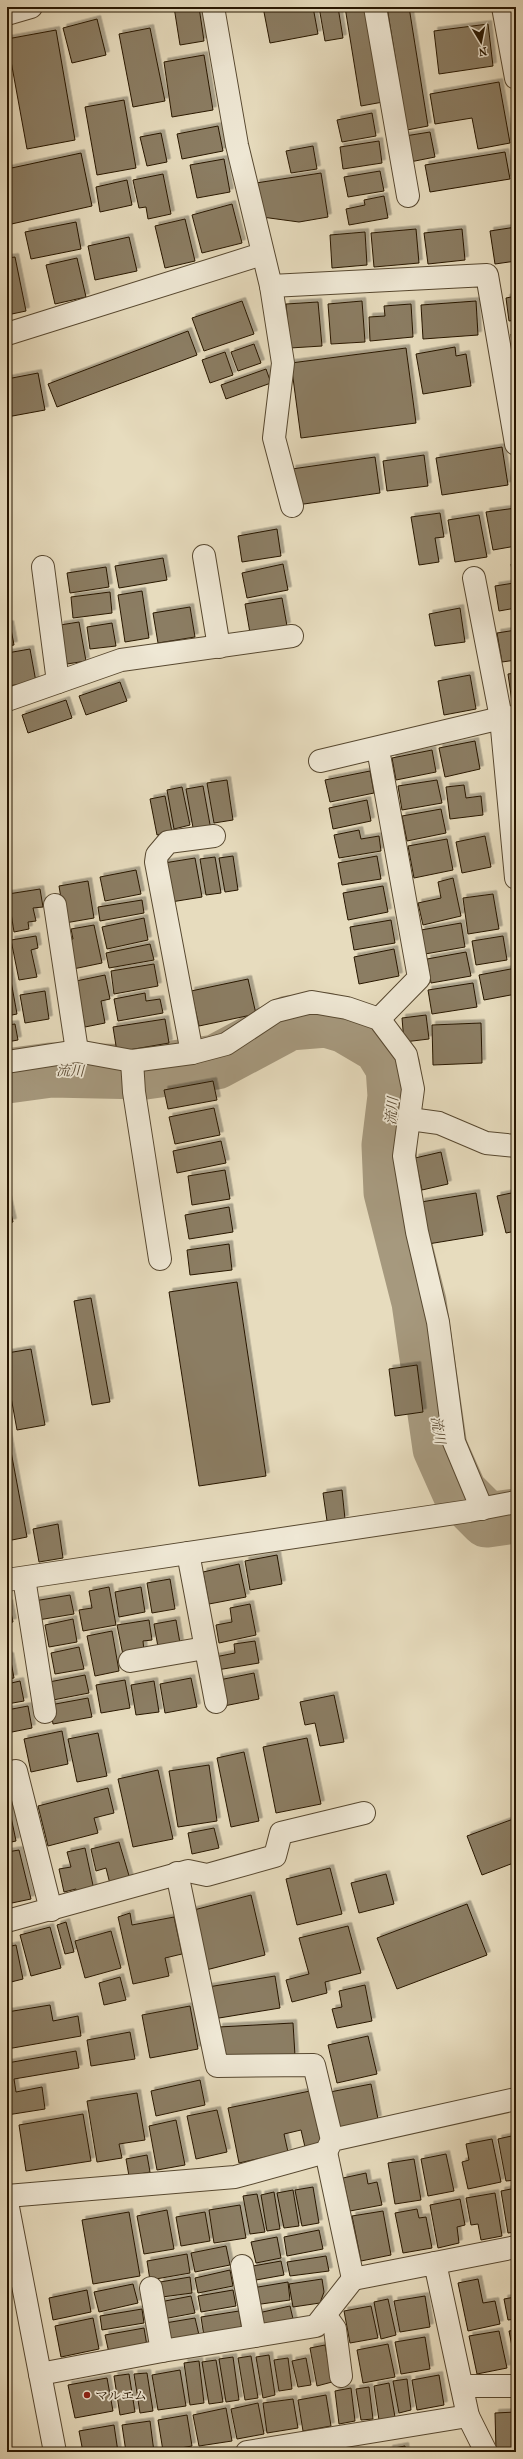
<svg xmlns="http://www.w3.org/2000/svg" width="523" height="2459" viewBox="0 0 523 2459" font-family="'IM FELL French Canon','Noto Serif JP',serif">
	<style>
		.lines { fill: none; stroke-linecap: round; stroke-linejoin: round }
		.river { stroke: #a6997e; stroke-width: 55 }
		.building { fill: #8b7d63; stroke: #271601; filter: url(#shadow) }
		.minor-casing { stroke: #574830; stroke-width: 24 }
		.minor { stroke: #efe8d5; stroke-width: 22 }
		.poi-dot { fill: #8f2418; stroke: #efe8d5; stroke-width: 1.5 }
		.labels { text-anchor: middle; dominant-baseline: central; stroke-width: 3.5; stroke-linejoin: round; paint-order: stroke }
		.poi-label { font-size: 13px; fill: #271601; stroke: #efe8d5; text-anchor: start }
		.water-label { font-size: 14px; font-style: italic; fill: #5a4a33; stroke: #efe8d5 }
	</style>
	<defs>
		<filter id="shadow"><feDropShadow dx="3.5" dy="-3.5" stdDeviation="0" flood-color="#0004"/></filter>
	</defs>
	<rect width="100%" height="100%" fill="#e7dcbe"/>
	<filter id="stains"><feTurbulence type="fractalNoise" baseFrequency=".005" numOctaves="4"/><feColorMatrix values="0 0 0 0 .2 0 0 0 0 .09 0 0 0 0 .02 0 0 0 .5 -.17"/></filter>
	<radialGradient id="worn" r=".72"><stop offset=".6" stop-color="#630" stop-opacity="0"/><stop offset="1" stop-color="#630" stop-opacity=".3"/></radialGradient>
	<g class="lines">
		<polyline class="river" points="7,1076 51,1070 145,1072 216,1062 289,1023 326,1020 346,1026 380,1046 393,1067 395,1096 389,1145 391,1192 419,1302 440,1448 460,1493 487,1520 516,1516"/>
	</g>
	<g class="building">
		<polygon points="174,7 199,7 204,41 180,45"/>
		<polygon points="263,7 313,7 318,34 270,43"/>
		<polygon points="319,7 338,7 343,38 325,41"/>
		<polygon points="345,7 367,7 383,102 361,106"/>
		<polygon points="387,7 409,7 428,126 407,130"/>
		<polygon points="97,19 106,55 72,63 63,28"/>
		<polygon points="488,24 493,66 439,74 434,31"/>
		<polygon points="150,28 165,101 133,107 119,34"/>
		<polygon points="56,30 75,140 27,149 7,39"/>
		<polygon points="204,55 213,110 172,117 164,62"/>
		<polygon points="499,82 510,143 478,149 472,118 435,124 430,94"/>
		<polygon points="124,100 136,168 97,175 85,107"/>
		<polygon points="372,113 376,136 342,142 337,120"/>
		<polygon points="218,126 223,151 182,159 177,134"/>
		<polygon points="430,132 435,157 410,162 405,136"/>
		<polygon points="161,133 167,162 147,166 140,137"/>
		<polygon points="379,141 382,163 343,169 340,147"/>
		<polygon points="313,146 317,169 291,173 286,151"/>
		<polygon points="505,152 510,179 430,192 425,165"/>
		<polygon points="81,153 92,206 7,225 7,169"/>
		<polygon points="224,159 230,192 197,198 190,165"/>
		<polygon points="380,171 384,191 348,197 344,177"/>
		<polygon points="321,173 328,217 299,222 262,217 256,183"/>
		<polygon points="163,174 171,214 148,219 146,207 139,208 133,180"/>
		<polygon points="127,180 132,205 100,212 96,187"/>
		<polygon points="384,196 388,218 349,225 346,209 365,205 364,200"/>
		<polygon points="232,204 242,243 202,253 192,215"/>
		<polygon points="185,219 195,261 165,268 155,226"/>
		<polygon points="76,222 81,249 31,259 25,232"/>
		<polygon points="516,227 516,261 495,264 490,231"/>
		<polygon points="416,229 419,263 374,267 371,233"/>
		<polygon points="462,229 465,260 428,264 424,233"/>
		<polygon points="365,232 367,265 332,268 330,235"/>
		<polygon points="129,237 137,271 95,280 88,246"/>
		<polygon points="15,257 26,311 7,315 7,258"/>
		<polygon points="77,258 86,297 55,304 46,265"/>
		<polygon points="516,296 516,320 509,321 506,298"/>
		<polygon points="242,301 254,334 204,351 192,318"/>
		<polygon points="362,301 365,342 331,344 328,304"/>
		<polygon points="476,301 478,335 423,339 421,305"/>
		<polygon points="318,302 322,346 290,348 286,304"/>
		<polygon points="411,304 413,337 370,341 369,317 385,316 384,306"/>
		<polygon points="188,331 197,355 57,407 48,384"/>
		<polygon points="516,333 516,351 513,351 511,334"/>
		<polygon points="254,344 261,363 238,371 231,352"/>
		<polygon points="455,347 456,356 466,354 471,386 423,394 416,354"/>
		<polygon points="406,348 416,423 301,438 291,363"/>
		<polygon points="225,352 233,375 210,383 202,360"/>
		<polygon points="266,369 271,383 226,399 221,385"/>
		<polygon points="38,373 45,410 7,417 7,379"/>
		<polygon points="502,447 508,485 442,495 436,458"/>
		<polygon points="424,455 428,486 387,491 383,461"/>
		<polygon points="375,457 380,493 297,505 292,469"/>
		<polygon points="516,508 516,546 493,550 486,512"/>
		<polygon points="440,513 444,537 435,538 439,562 419,565 411,517"/>
		<polygon points="479,515 487,557 455,562 448,520"/>
		<polygon points="277,529 281,556 242,562 238,536"/>
		<polygon points="163,558 167,580 119,588 115,566"/>
		<polygon points="516,563 516,608 499,611 495,586 514,583 511,564"/>
		<polygon points="283,564 288,590 247,598 242,573"/>
		<polygon points="106,567 109,587 70,593 67,573"/>
		<polygon points="142,591 149,638 125,642 118,595"/>
		<polygon points="110,592 112,613 73,618 71,597"/>
		<polygon points="282,598 287,626 250,633 245,604"/>
		<polygon points="190,607 195,637 158,643 153,613"/>
		<polygon points="460,608 465,642 435,646 429,614"/>
		<polygon points="79,622 86,661 67,664 60,625"/>
		<polygon points="112,623 116,646 90,649 87,627"/>
		<polygon points="10,624 14,645 7,646 7,625"/>
		<polygon points="516,630 516,660 502,662 497,633"/>
		<polygon points="30,649 36,682 8,686 7,653"/>
		<polygon points="516,673 516,701 512,702 508,674"/>
		<polygon points="470,675 476,709 444,715 438,681"/>
		<polygon points="120,682 127,701 86,715 79,696"/>
		<polygon points="66,700 72,718 28,733 22,715"/>
		<polygon points="475,741 480,769 445,777 439,748"/>
		<polygon points="432,750 436,772 396,780 392,758"/>
		<polygon points="370,771 374,793 330,802 325,780"/>
		<polygon points="227,780 233,820 214,823 207,783"/>
		<polygon points="437,780 442,803 402,810 398,786"/>
		<polygon points="464,785 466,798 481,796 483,815 450,819 446,787"/>
		<polygon points="203,786 211,830 194,833 186,789"/>
		<polygon points="182,787 190,825 174,829 167,790"/>
		<polygon points="165,796 172,832 157,835 150,799"/>
		<polygon points="367,800 371,821 333,829 329,808"/>
		<polygon points="441,809 446,833 407,841 402,816"/>
		<polygon points="359,830 361,839 379,836 381,851 339,858 334,835"/>
		<polygon points="485,836 491,867 462,873 456,842"/>
		<polygon points="447,839 453,870 414,878 408,846"/>
		<polygon points="233,856 238,890 225,892 219,858"/>
		<polygon points="377,856 381,879 342,885 338,863"/>
		<polygon points="215,857 221,893 206,895 200,859"/>
		<polygon points="195,858 202,897 171,902 164,863"/>
		<polygon points="136,870 141,894 105,901 100,877"/>
		<polygon points="453,878 461,916 423,925 418,903 441,898 438,882"/>
		<polygon points="88,881 94,918 65,923 59,886"/>
		<polygon points="383,886 388,912 348,920 343,893"/>
		<polygon points="40,889 43,907 33,908 36,921 28,922 29,929 14,932 8,894"/>
		<polygon points="493,894 499,929 468,934 463,898"/>
		<polygon points="142,900 144,913 100,921 98,907"/>
		<polygon points="144,918 148,940 107,949 102,927"/>
		<polygon points="391,920 395,943 354,950 350,927"/>
		<polygon points="461,923 465,947 425,954 421,930"/>
		<polygon points="94,925 102,963 73,969 67,940 73,939 71,929"/>
		<polygon points="36,936 38,948 31,950 37,977 19,980 11,940"/>
		<polygon points="503,936 507,960 476,965 472,941"/>
		<polygon points="150,944 154,960 109,968 106,953"/>
		<polygon points="394,949 399,976 359,984 354,957"/>
		<polygon points="466,952 471,976 431,983 427,959"/>
		<polygon points="7,959 17,1014 7,1016"/>
		<polygon points="154,964 158,986 114,994 111,971"/>
		<polygon points="516,968 516,994 484,1000 479,975"/>
		<polygon points="105,975 110,999 101,1001 105,1023 85,1027 76,981"/>
		<polygon points="248,979 256,1014 199,1026 191,991"/>
		<polygon points="473,983 477,1007 432,1014 428,990"/>
		<polygon points="45,991 49,1019 25,1023 20,995"/>
		<polygon points="145,993 146,1001 160,999 163,1013 118,1021 114,999"/>
		<polygon points="426,1015 429,1039 404,1042 402,1018"/>
		<polygon points="165,1019 169,1043 117,1052 113,1027"/>
		<polygon points="481,1023 482,1063 433,1065 432,1025"/>
		<polygon points="15,1024 18,1040 7,1042 7,1025"/>
		<polygon points="213,1081 217,1100 168,1109 164,1090"/>
		<polygon points="214,1108 220,1135 175,1144 169,1117"/>
		<polygon points="221,1141 226,1163 177,1173 173,1151"/>
		<polygon points="441,1152 448,1184 422,1190 415,1158"/>
		<polygon points="225,1170 230,1199 192,1205 188,1176"/>
		<polygon points="516,1192 516,1231 506,1233 497,1196"/>
		<polygon points="476,1193 483,1235 428,1244 421,1202"/>
		<polygon points="7,1196 13,1222 7,1223"/>
		<polygon points="229,1207 233,1232 189,1239 185,1215"/>
		<polygon points="229,1244 232,1270 190,1275 187,1250"/>
		<polygon points="237,1282 266,1476 199,1486 169,1292"/>
		<polygon points="91,1298 110,1402 92,1405 74,1301"/>
		<polygon points="31,1349 45,1425 17,1430 7,1375 7,1353"/>
		<polygon points="417,1365 423,1412 395,1416 389,1369"/>
		<polygon points="7,1430 27,1537 7,1541"/>
		<polygon points="342,1490 345,1519 327,1521 323,1493"/>
		<polygon points="58,1524 63,1558 39,1562 33,1529"/>
		<polygon points="277,1555 282,1584 250,1590 245,1561"/>
		<polygon points="239,1564 246,1597 209,1604 203,1572"/>
		<polygon points="170,1579 175,1609 152,1613 147,1583"/>
		<polygon points="109,1587 116,1625 83,1631 79,1610 92,1608 89,1591"/>
		<polygon points="141,1587 145,1612 119,1617 115,1592"/>
		<polygon points="70,1595 74,1614 38,1620 34,1601"/>
		<polygon points="7,1603 9,1603 13,1622 7,1623"/>
		<polygon points="250,1604 256,1635 219,1643 216,1625 232,1622 230,1608"/>
		<polygon points="73,1619 77,1642 49,1647 45,1625"/>
		<polygon points="149,1620 152,1640 143,1641 144,1651 123,1655 117,1625"/>
		<polygon points="176,1620 180,1643 158,1647 154,1624"/>
		<polygon points="112,1631 119,1671 95,1676 87,1636"/>
		<polygon points="255,1641 259,1663 217,1670 215,1657 235,1653 234,1644"/>
		<polygon points="79,1647 84,1669 55,1674 51,1653"/>
		<polygon points="7,1656 10,1656 14,1678 7,1679"/>
		<polygon points="254,1673 259,1699 224,1706 219,1680"/>
		<polygon points="85,1675 89,1693 53,1700 49,1682"/>
		<polygon points="191,1678 197,1707 165,1713 160,1684"/>
		<polygon points="125,1680 130,1708 101,1713 96,1685"/>
		<polygon points="20,1681 24,1701 7,1704 7,1684"/>
		<polygon points="154,1681 159,1712 136,1715 131,1685"/>
		<polygon points="334,1695 344,1742 320,1746 315,1723 305,1725 300,1702"/>
		<polygon points="88,1698 92,1717 53,1724 50,1705"/>
		<polygon points="28,1706 32,1728 7,1733 7,1710"/>
		<polygon points="62,1731 68,1764 31,1772 24,1739"/>
		<polygon points="98,1733 107,1776 77,1782 68,1739"/>
		<polygon points="307,1738 321,1804 276,1813 263,1747"/>
		<polygon points="244,1752 259,1821 231,1827 217,1758"/>
		<polygon points="209,1765 217,1821 178,1827 169,1771"/>
		<polygon points="158,1770 173,1839 133,1847 118,1779"/>
		<polygon points="108,1788 114,1813 94,1818 98,1833 48,1846 38,1806"/>
		<polygon points="7,1807 9,1807 16,1841 7,1843"/>
		<polygon points="516,1818 516,1862 482,1875 467,1836"/>
		<polygon points="214,1828 219,1848 192,1854 188,1833"/>
		<polygon points="119,1842 130,1879 110,1884 106,1868 96,1871 91,1849"/>
		<polygon points="85,1848 94,1890 77,1894 76,1889 64,1892 59,1869 71,1867 67,1852"/>
		<polygon points="19,1850 31,1899 7,1904 7,1852"/>
		<polygon points="330,1868 342,1914 297,1925 286,1879"/>
		<polygon points="386,1874 394,1904 359,1913 351,1883"/>
		<polygon points="251,1895 265,1955 206,1970 190,1911"/>
		<polygon points="467,1904 487,1955 397,1989 377,1938"/>
		<polygon points="130,1913 132,1925 174,1917 182,1954 165,1958 169,1976 133,1984 118,1917"/>
		<polygon points="66,1922 74,1952 65,1954 57,1925"/>
		<polygon points="348,1926 361,1973 325,1982 327,1993 292,2002 286,1980 309,1974 299,1938"/>
		<polygon points="50,1927 61,1968 31,1976 20,1935"/>
		<polygon points="111,1931 121,1968 85,1978 75,1941"/>
		<polygon points="16,1945 23,1979 7,1983 7,1947"/>
		<polygon points="275,1976 280,2008 213,2019 208,1987"/>
		<polygon points="120,1977 126,2000 104,2005 99,1983"/>
		<polygon points="365,1985 372,2021 337,2028 332,2009 342,2007 339,1991"/>
		<polygon points="50,2005 53,2021 78,2016 81,2036 7,2049 7,2012"/>
		<polygon points="190,2006 198,2049 150,2058 142,2015"/>
		<polygon points="293,2023 295,2056 221,2060 219,2027"/>
		<polygon points="130,2032 135,2059 91,2066 87,2040"/>
		<polygon points="368,2036 377,2074 337,2083 328,2045"/>
		<polygon points="76,2051 79,2068 14,2079 16,2092 42,2087 45,2109 7,2115 7,2063"/>
		<polygon points="200,2080 205,2105 156,2116 151,2091"/>
		<polygon points="371,2084 378,2119 337,2128 330,2092"/>
		<polygon points="310,2091 321,2143 305,2147 301,2130 284,2134 288,2152 239,2163 228,2108"/>
		<polygon points="137,2093 145,2140 119,2144 122,2158 97,2162 87,2101"/>
		<polygon points="217,2110 227,2152 196,2159 187,2116"/>
		<polygon points="83,2114 91,2161 26,2171 19,2125"/>
		<polygon points="176,2120 185,2165 157,2170 149,2126"/>
		<polygon points="516,2135 516,2180 506,2181 498,2139"/>
		<polygon points="492,2139 501,2182 468,2189 462,2162 469,2160 466,2144"/>
		<polygon points="446,2154 454,2191 428,2196 421,2159"/>
		<polygon points="147,2155 150,2172 129,2176 126,2159"/>
		<polygon points="414,2159 421,2200 395,2204 388,2163"/>
		<polygon points="366,2173 368,2184 377,2182 382,2205 350,2211 343,2178"/>
		<polygon points="313,2187 319,2223 302,2226 295,2190"/>
		<polygon points="516,2188 516,2232 508,2233 501,2191"/>
		<polygon points="293,2190 299,2226 284,2228 277,2193"/>
		<polygon points="274,2192 280,2229 267,2231 261,2195"/>
		<polygon points="495,2193 502,2236 481,2240 478,2224 471,2225 466,2198"/>
		<polygon points="257,2194 265,2232 250,2234 243,2196"/>
		<polygon points="460,2199 465,2225 457,2227 459,2243 438,2248 430,2205"/>
		<polygon points="240,2205 246,2238 214,2243 209,2210"/>
		<polygon points="417,2209 419,2218 426,2217 432,2248 403,2253 395,2213"/>
		<polygon points="167,2210 174,2249 144,2254 137,2216"/>
		<polygon points="383,2211 391,2255 361,2261 352,2216"/>
		<polygon points="129,2212 140,2276 93,2284 82,2220"/>
		<polygon points="205,2212 210,2241 181,2246 176,2217"/>
		<polygon points="319,2230 323,2249 287,2256 284,2237"/>
		<polygon points="277,2237 281,2258 256,2263 251,2242"/>
		<polygon points="226,2246 230,2265 195,2272 191,2253"/>
		<polygon points="187,2254 190,2273 150,2280 147,2261"/>
		<polygon points="326,2256 329,2271 290,2276 287,2262"/>
		<polygon points="281,2261 284,2275 256,2280 253,2266"/>
		<polygon points="230,2270 233,2286 198,2293 195,2278"/>
		<polygon points="516,2273 516,2319 508,2320 504,2299 515,2297 512,2274"/>
		<polygon points="190,2277 192,2293 162,2297 160,2282"/>
		<polygon points="322,2279 324,2292 320,2303 293,2307 289,2284"/>
		<polygon points="478,2279 483,2303 495,2301 500,2324 468,2331 458,2283"/>
		<polygon points="288,2282 290,2300 254,2305 252,2288"/>
		<polygon points="133,2284 138,2303 99,2312 94,2292"/>
		<polygon points="87,2290 91,2312 53,2320 49,2298"/>
		<polygon points="233,2290 236,2306 201,2312 198,2296"/>
		<polygon points="191,2296 195,2313 163,2319 160,2302"/>
		<polygon points="425,2296 430,2327 400,2332 394,2301"/>
		<polygon points="388,2299 396,2335 381,2339 374,2302"/>
		<polygon points="290,2306 294,2323 262,2330 258,2313"/>
		<polygon points="371,2306 378,2338 350,2343 344,2311"/>
		<polygon points="142,2309 144,2323 102,2330 100,2316"/>
		<polygon points="239,2311 242,2329 204,2336 201,2317"/>
		<polygon points="93,2318 99,2349 61,2357 55,2326"/>
		<polygon points="195,2318 199,2335 169,2341 165,2323"/>
		<polygon points="144,2328 147,2346 109,2353 105,2335"/>
		<polygon points="516,2330 516,2367 509,2331"/>
		<polygon points="499,2331 507,2368 477,2374 469,2336"/>
		<polygon points="425,2337 430,2369 401,2374 395,2342"/>
		<polygon points="388,2344 395,2377 363,2383 357,2350"/>
		<polygon points="325,2345 332,2382 317,2386 310,2348"/>
		<polygon points="269,2355 275,2395 263,2398 256,2357"/>
		<polygon points="251,2356 258,2398 245,2400 238,2358"/>
		<polygon points="233,2357 239,2400 226,2402 219,2359"/>
		<polygon points="288,2358 292,2389 279,2391 274,2360"/>
		<polygon points="306,2358 311,2385 298,2387 292,2361"/>
		<polygon points="216,2360 223,2402 209,2404 202,2362"/>
		<polygon points="199,2361 204,2403 190,2405 184,2363"/>
		<polygon points="180,2370 186,2406 158,2410 152,2375"/>
		<polygon points="147,2373 153,2411 140,2413 134,2374"/>
		<polygon points="129,2374 135,2412 120,2415 114,2376"/>
		<polygon points="439,2375 444,2405 417,2410 412,2380"/>
		<polygon points="107,2378 113,2411 75,2418 68,2385"/>
		<polygon points="407,2379 411,2410 399,2413 393,2381"/>
		<polygon points="389,2383 395,2417 379,2420 374,2386"/>
		<polygon points="369,2387 373,2419 361,2420 356,2389"/>
		<polygon points="351,2388 355,2421 339,2424 335,2391"/>
		<polygon points="326,2395 331,2426 303,2431 298,2400"/>
		<polygon points="293,2399 298,2428 267,2433 263,2403"/>
		<polygon points="258,2403 264,2434 237,2439 231,2409"/>
		<polygon points="226,2408 232,2441 199,2446 193,2415"/>
		<polygon points="516,2412 516,2449 496,2450 495,2413"/>
		<polygon points="187,2415 192,2446 163,2451 158,2420"/>
		<polygon points="150,2421 154,2452 126,2452 122,2425"/>
		<polygon points="114,2425 118,2452 83,2452 79,2431"/>
		<polygon points="405,2446 406,2452 389,2452 389,2449"/>
	</g>
	<g class="lines">
		<defs>
			<g id="minor">
				<polyline points="213,7 237,145 271,286 283,363 274,438 292,506"/>
				<polyline points="375,7 408,196"/>
				<polyline points="503,7 516,78"/>
				<polyline points="7,14 31,7"/>
				<polyline points="271,286 487,275 516,444"/>
				<polyline points="7,334 262,254"/>
				<polyline points="204,556 219,647"/>
				<polyline points="43,567 58,682"/>
				<polyline points="474,578 501,718 516,878"/>
				<polyline points="7,700 121,660 292,636"/>
				<polyline points="320,761 501,718 515,717"/>
				<polyline points="55,905 77,1051"/>
				<polyline points="379,1019 419,978 380,760"/>
				<polyline points="192,1053 156,862 157,855 168,842 214,836"/>
				<polyline points="132,1061 134,1092 160,1259"/>
				<polyline points="7,1062 77,1051 132,1061 192,1053 226,1044 276,1011 312,1002 347,1008 379,1019 406,1055 413,1089 404,1156 417,1232 438,1322 454,1442 482,1509"/>
				<polyline points="410,1119 439,1123 486,1143 516,1146"/>
				<polyline points="188,1553 216,1702"/>
				<polyline points="24,1578 45,1712"/>
				<polyline points="7,1580 469,1511 516,1502"/>
				<polyline points="130,1661 205,1648"/>
				<polyline points="16,1771 51,1910"/>
				<polyline points="177,1873 217,2066 314,2065 332,2140"/>
				<polyline points="7,1921 188,1871 207,1875 275,1856 281,1833 364,1813"/>
				<polyline points="326,2152 353,2279 435,2263 468,2416 486,2452"/>
				<polyline points="7,2196 235,2177 326,2152 332,2140 516,2099"/>
				<polyline points="7,2202 55,2452"/>
				<polyline points="435,2263 516,2247"/>
				<polyline points="242,2266 255,2336"/>
				<polyline points="151,2288 162,2351"/>
				<polyline points="325,2315 335,2329 341,2376"/>
				<polyline points="40,2374 162,2351 316,2326 353,2279"/>
				<polyline points="462,2386 516,2386"/>
				<polyline points="247,2452 468,2416"/>
			</g>
		</defs>
		<use href="#minor" class="minor-casing"/>
		<use href="#minor" class="minor"/>
	</g>
	<circle class="poi-dot" cx="87" cy="2395" r="4"/>
	<g class="labels">
		<g class="poi-label">
			<text x="95" y="2395">マルエム</text>
		</g>
		<g class="water-label">
			<text transform="translate(70 1071) rotate(1)">流川</text>
			<text transform="translate(392 1111) rotate(-85)">流川</text>
			<text transform="translate(438 1430) rotate(81)">流川</text>
		</g>
	</g>
	<rect width="523" height="2459" fill="none" stroke="#e7dcbe" stroke-width="24"/>
	<rect x="8" y="8" width="507" height="2443" fill="none" stroke="#271601" stroke-width="2"/>
	<rect x="12" y="12" width="499" height="2435" fill="none" stroke="#271601"/>
	<g transform="translate(481 42) rotate(170)" stroke="#efe8d5" stroke-width="3" paint-order="stroke">
	<path d="M0-3L7 15L0 10L-7 15Z" fill="#271601"/>
	<text y="-6" font-size="11" font-weight="bold" text-anchor="middle" fill="#271601">N</text>
	</g>
	<rect width="100%" height="100%" filter="url(#stains)"/>
	<rect width="100%" height="100%" fill="url(#worn)"/>
</svg>
